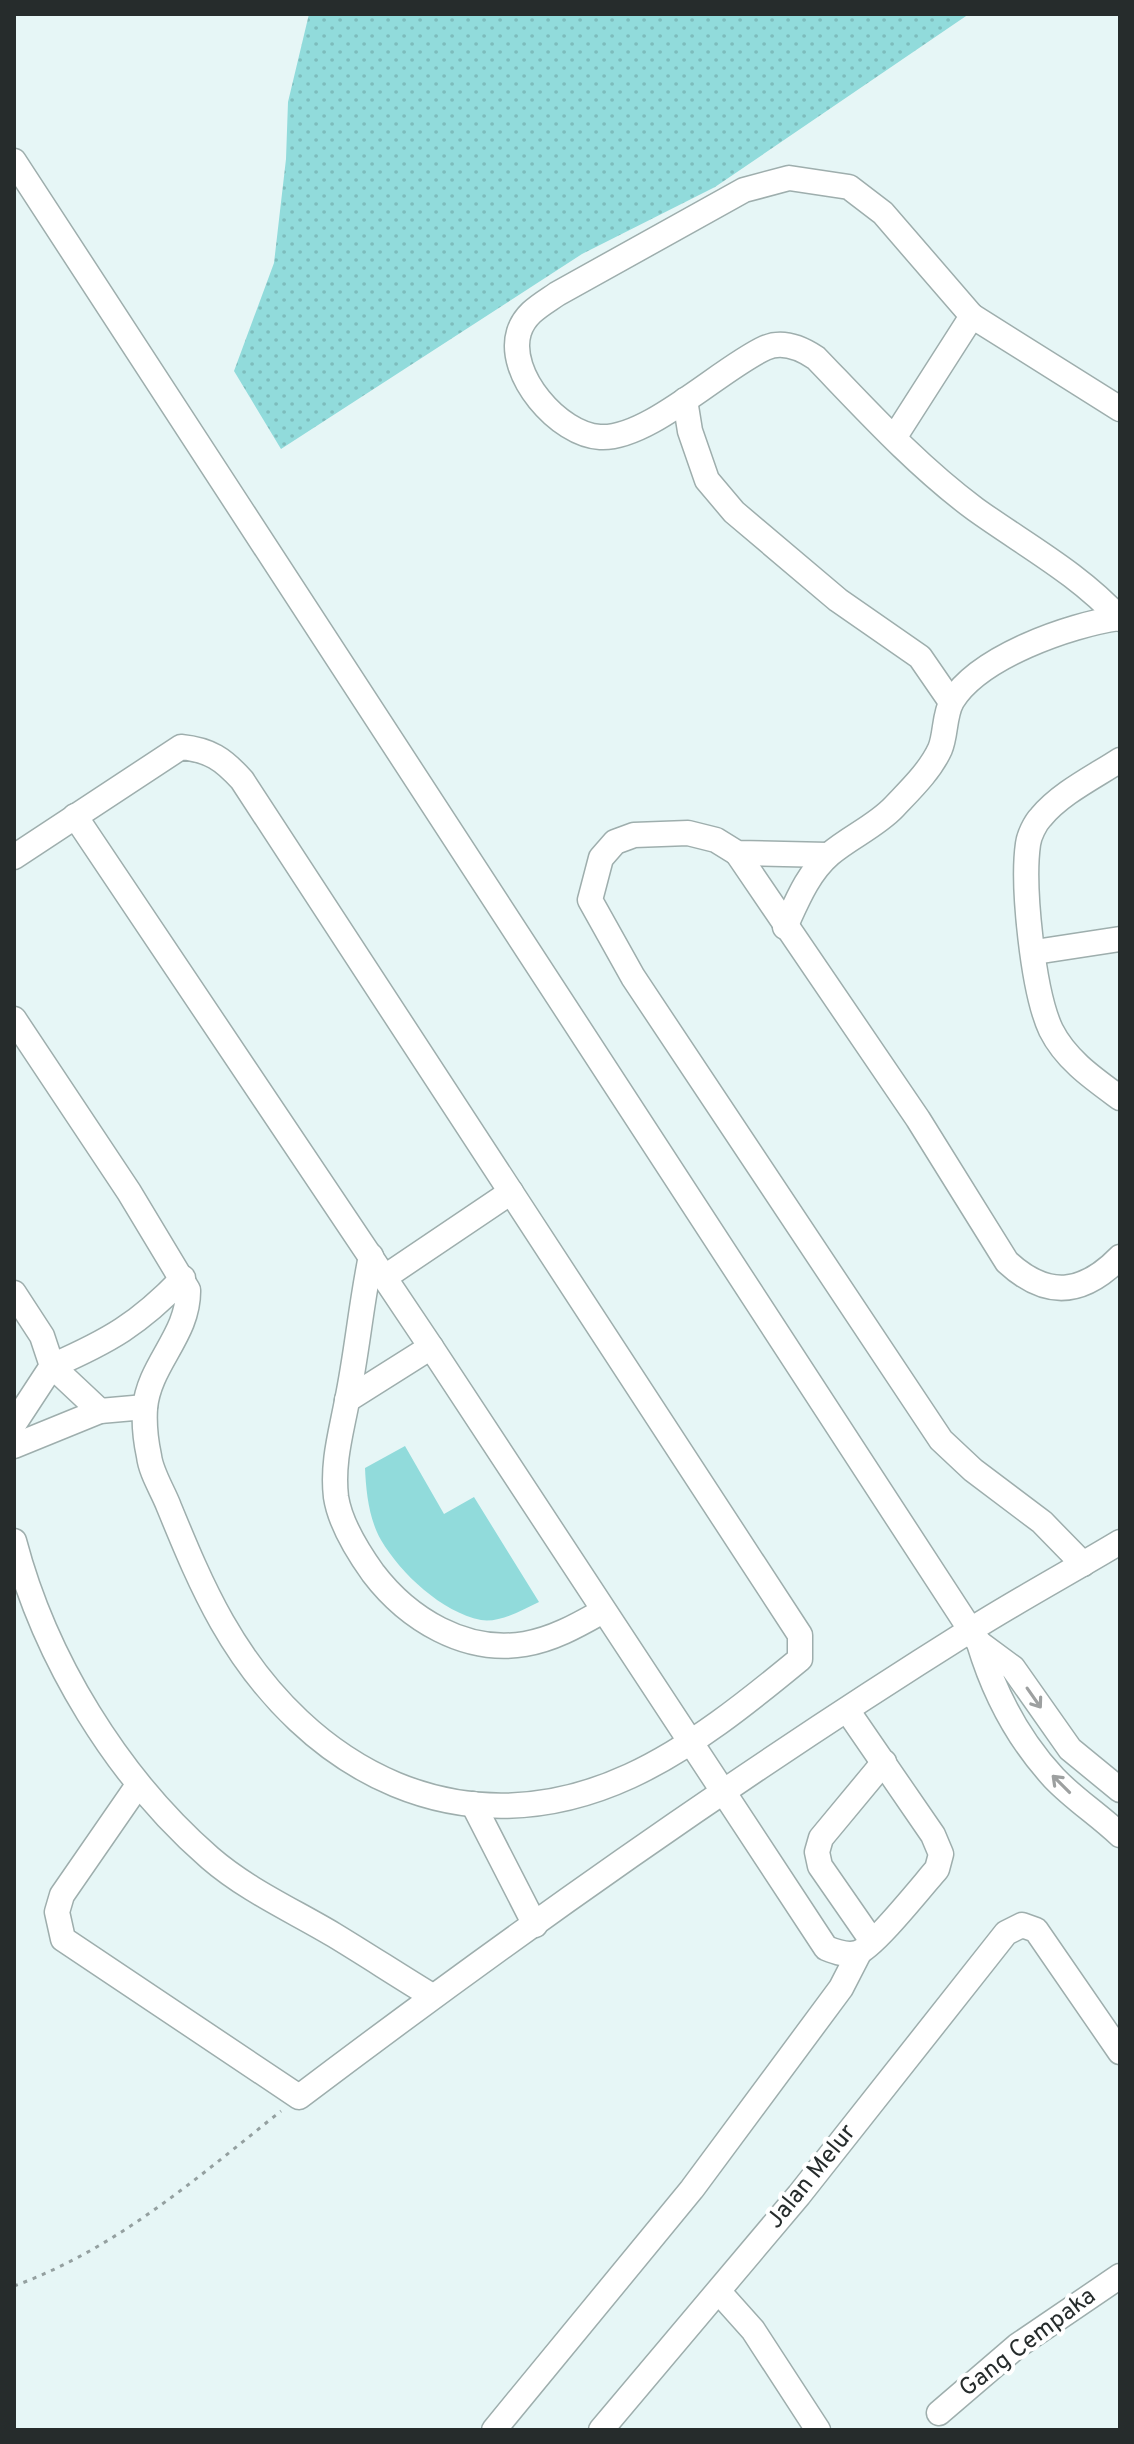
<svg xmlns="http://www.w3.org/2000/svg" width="1134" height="2444" viewBox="0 0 1134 2444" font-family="Overpass,sans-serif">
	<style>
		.grass { fill: url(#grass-dots) }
		.park { fill: #91dbdb }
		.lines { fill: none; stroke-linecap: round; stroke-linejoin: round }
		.minor-casing { stroke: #9eaead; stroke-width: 27 }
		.path { stroke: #94a0a0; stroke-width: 3; stroke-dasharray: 4 6; stroke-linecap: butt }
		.minor { stroke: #fff; stroke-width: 24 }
		.oneway { stroke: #9da0a0 }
		.labels { text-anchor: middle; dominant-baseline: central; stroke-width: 8; stroke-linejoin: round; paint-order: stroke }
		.street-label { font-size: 24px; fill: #262c2c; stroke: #fff }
	</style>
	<defs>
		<pattern id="grass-dots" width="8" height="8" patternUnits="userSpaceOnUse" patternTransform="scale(2)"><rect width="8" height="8" fill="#91dbdb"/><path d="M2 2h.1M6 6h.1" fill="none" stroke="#7dbcbc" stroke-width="1.8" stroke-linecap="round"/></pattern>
	</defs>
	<rect width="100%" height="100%" fill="#e6f6f6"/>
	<polygon class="grass" points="309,14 969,14 715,187 582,254 281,449 234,371 274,263 286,159 288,102"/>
	<path class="park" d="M405,1446L444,1514L474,1497L539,1602C522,1610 500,1623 481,1620C442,1612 401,1574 381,1540C369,1519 366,1492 365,1468Z"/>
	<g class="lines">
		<defs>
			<g id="minor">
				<path d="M14,161L979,1643C994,1693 1018,1739 1054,1778C1074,1799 1099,1815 1120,1835"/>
				<polyline points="972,316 1120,409"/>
				<polyline points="685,400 690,431 707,480 734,512 838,600 920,657 951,702"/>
				<path d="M894,438L972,316L883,213L849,187L789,178L744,190L557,294C541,305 525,313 519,332C506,374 559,435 600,437C648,440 721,368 765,348C783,340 801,348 816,358C867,411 916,465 975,509C1025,545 1078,573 1120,619"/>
				<path d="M1120,760C1094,777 1061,793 1041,817C1035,823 1029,836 1028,844C1022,886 1033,992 1051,1030C1066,1060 1094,1079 1120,1098"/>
				<path d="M75,816L431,1347L826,1948C836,1952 847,1956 857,1953C873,1948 923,1885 937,1869L941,1854L933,1835L847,1710"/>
				<path d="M737,853L918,1119L1007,1262C1047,1299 1083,1295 1120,1257"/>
				<polyline points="828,855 737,853 716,840 688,833 634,835 615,842 601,858 590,900 633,977 941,1440 973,1470 1042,1522 1083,1564"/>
				<path d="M14,857L181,747C210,750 223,759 242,780L800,1635V1659C749,1701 691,1748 630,1776C463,1853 308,1773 222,1622C201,1585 185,1546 169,1507C163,1491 151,1473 149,1456C146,1442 144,1423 145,1408C149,1364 189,1335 188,1290L129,1192L14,1019"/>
				<path d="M785,927C797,901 808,873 830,854C850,837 876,826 894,807C910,790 930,771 940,749C946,735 944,715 952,701C979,657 1069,625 1119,618"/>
				<polyline points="1035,952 1120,939"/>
				<path d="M371,1256C361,1304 357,1353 347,1401C341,1433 332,1463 336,1497C340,1523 358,1552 373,1573C408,1619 465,1654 525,1644C554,1639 578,1625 603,1611"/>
				<polyline points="385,1277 511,1192"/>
				<polyline points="14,1293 42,1336 52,1366 14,1424"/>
				<polyline points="347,1400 431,1347"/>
				<path d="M100,1411L52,1366C109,1341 139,1324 183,1278"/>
				<polyline points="14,1446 100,1411 145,1407"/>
				<path d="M14,1541C45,1659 117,1777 210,1858C247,1890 292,1910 334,1935C367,1955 399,1976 432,1996"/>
				<polyline points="979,1643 1013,1668 1070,1749 1120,1790"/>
				<path d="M138,1785L62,1895L57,1912L63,1939L299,2097C516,1933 739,1775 969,1631C1018,1600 1070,1572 1120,1542"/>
				<polyline points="473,1804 535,1925"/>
				<polyline points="872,1941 820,1866 817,1852 821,1838 884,1762"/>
				<polyline points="719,2292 753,2330 818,2430"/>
				<polyline points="939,2413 1017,2346 1120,2276"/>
				<polyline points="494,2430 692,2189 841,1988 859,1953"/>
				<polyline points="601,2430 799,2195 1006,1933 1022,1925 1036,1930 1120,2052"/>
			</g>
		</defs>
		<use href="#minor" class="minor-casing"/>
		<path class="path" d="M14,2286C116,2249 197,2178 281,2111"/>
		<use href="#minor" class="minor"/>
	</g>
	<defs><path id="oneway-shaft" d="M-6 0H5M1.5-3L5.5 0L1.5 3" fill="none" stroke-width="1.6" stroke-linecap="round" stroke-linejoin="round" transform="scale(2)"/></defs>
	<g class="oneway">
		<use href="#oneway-shaft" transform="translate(1034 1698) rotate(55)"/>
		<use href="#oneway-shaft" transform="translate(1061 1784) rotate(-135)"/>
	</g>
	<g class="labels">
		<g class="street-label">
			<text transform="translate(812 2177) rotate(-51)">Jalan Melur</text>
			<text transform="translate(1028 2343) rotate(-37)">Gang Cempaka</text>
		</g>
	</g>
	<rect width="1134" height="2444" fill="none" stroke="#262c2c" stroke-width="32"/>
</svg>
